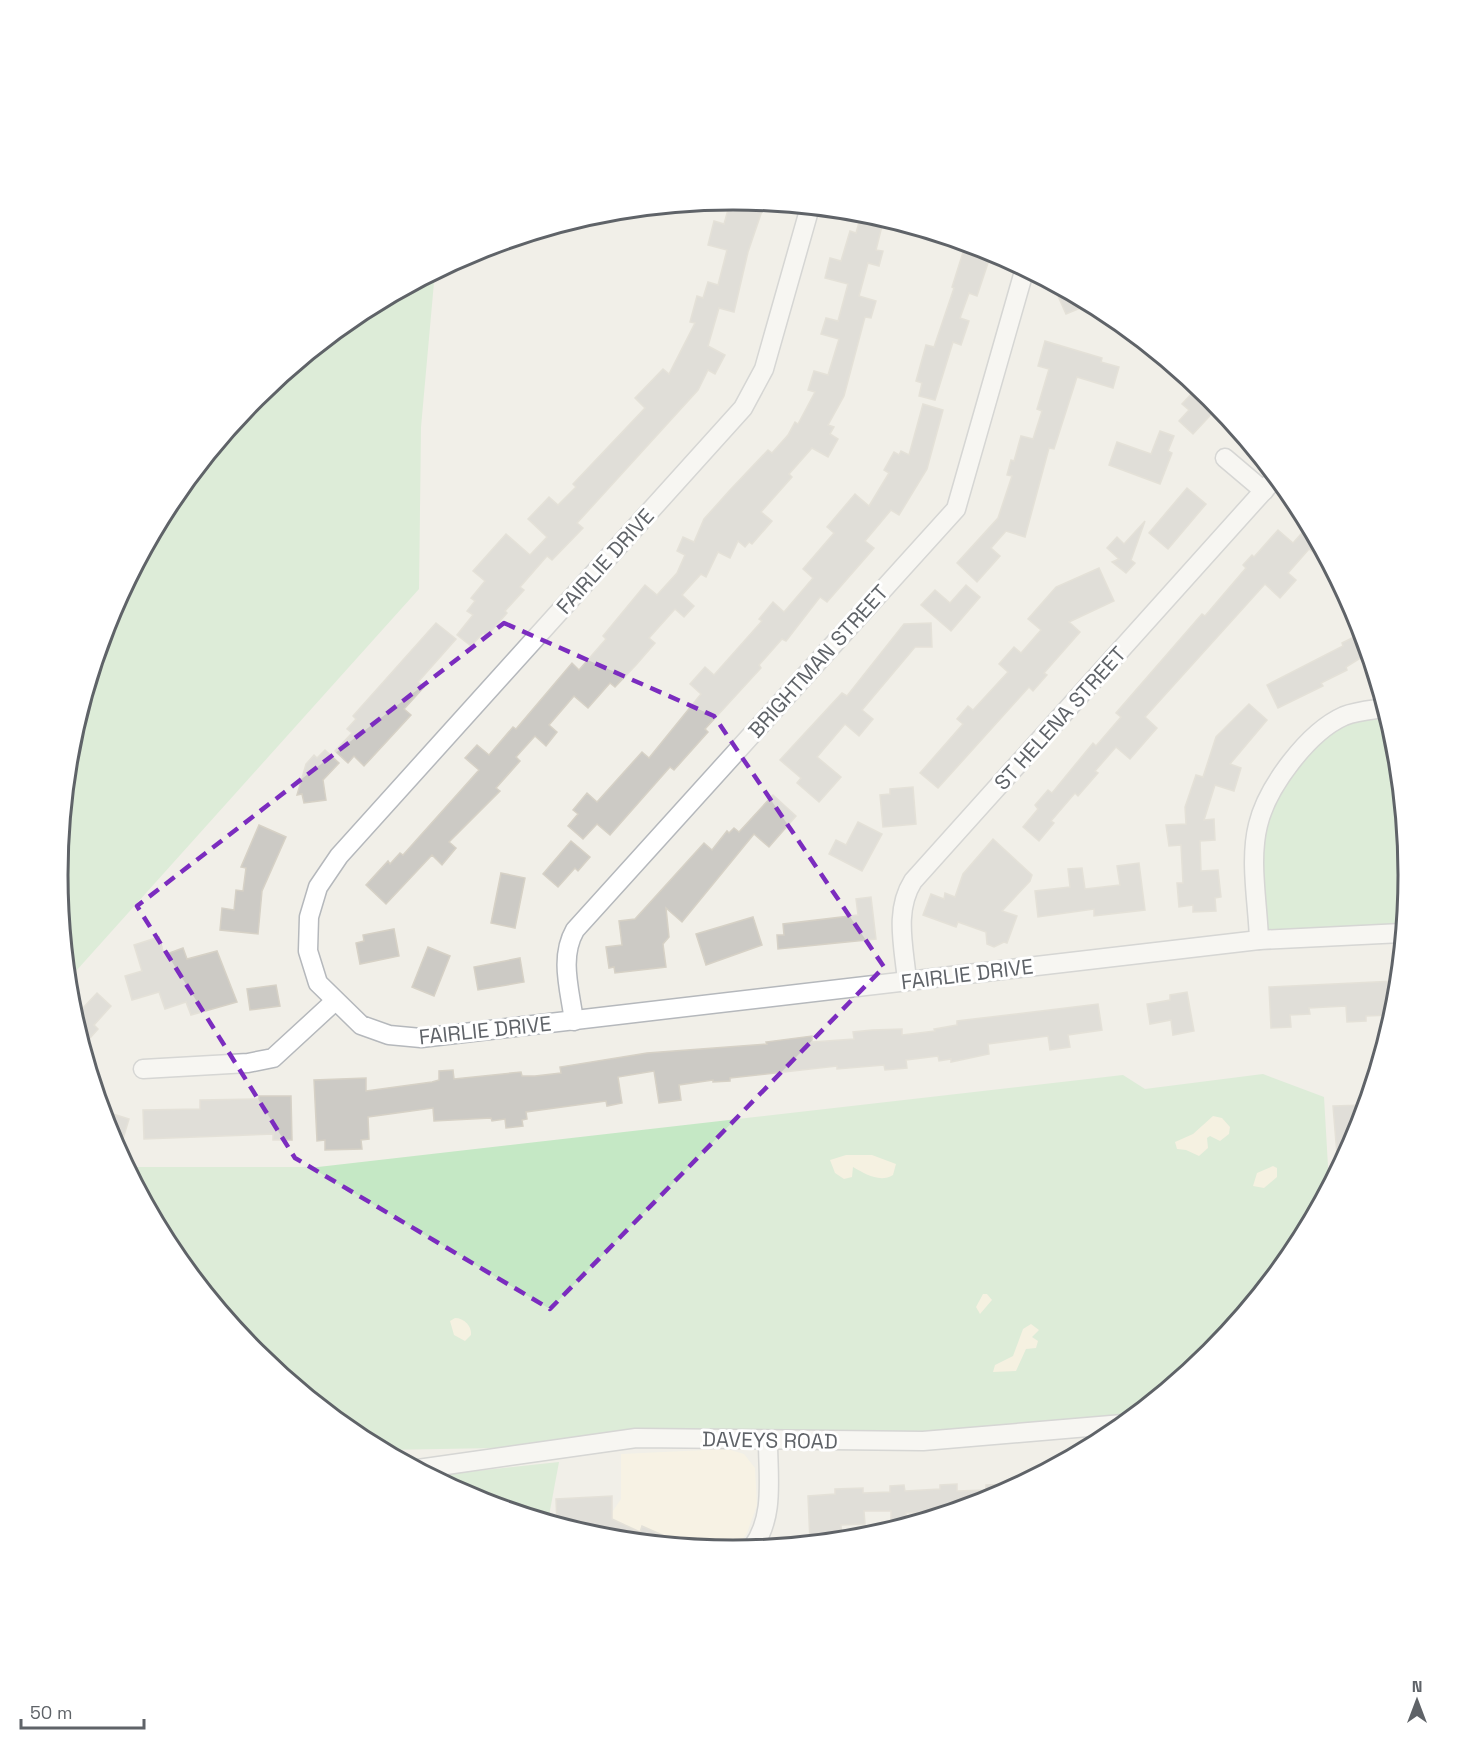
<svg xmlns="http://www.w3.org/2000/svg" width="1465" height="1749" viewBox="0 0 1465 1749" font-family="'Space Grotesk',sans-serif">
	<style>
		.commercial { fill: #fef7e0 }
		.green { fill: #c5e8c5 }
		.sand { fill: #fbf3d9 }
		.building { fill: #cccac5; stroke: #d6d1c6; stroke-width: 1.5 }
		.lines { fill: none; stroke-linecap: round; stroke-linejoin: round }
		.street-casing { stroke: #b5b8bc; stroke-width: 21 }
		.street { stroke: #fff; stroke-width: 18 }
		.marked { fill: none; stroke: #7b2cbf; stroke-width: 4.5; stroke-dasharray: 12 8; stroke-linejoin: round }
		.labels { text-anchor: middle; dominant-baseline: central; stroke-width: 6; stroke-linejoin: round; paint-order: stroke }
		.street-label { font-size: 21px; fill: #5f6368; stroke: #fff }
		.rim { fill: none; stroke: #5f6368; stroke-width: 3 }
	</style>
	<rect width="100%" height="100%" fill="#f1efe8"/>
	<polygon class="commercial" points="727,1449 744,1454 755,1468 757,1505 747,1533 735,1550 596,1536 621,1499 621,1454"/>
	<g class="green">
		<polygon points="435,271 421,427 419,589 67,981 57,874 70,742 109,616 171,499 255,397 358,313"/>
		<polygon points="1385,708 1395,743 1408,875 1402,933 1259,940 1258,825 1327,725"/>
		<polygon points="1263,1074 1324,1097 1329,1184 1294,1250 1210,1352 1126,1421 934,1440 383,1450 357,1436 255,1352 171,1249 127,1167 318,1167 1123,1075 1145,1089"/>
		<polygon points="559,1462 548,1521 474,1498 431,1476"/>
	</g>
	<g class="sand">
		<polygon points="1213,1116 1222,1118 1230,1127 1229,1134 1220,1141 1210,1136 1207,1138 1208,1148 1199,1156 1186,1150 1177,1149 1175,1142 1193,1134"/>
		<path d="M846,1155H872L896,1164L893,1175C880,1183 865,1174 853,1167L852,1177L844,1179L835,1173L830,1160Z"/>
		<polygon points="1273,1166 1277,1168 1277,1177 1264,1188 1253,1186 1257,1173"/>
		<polygon points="983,1294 987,1294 992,1300 980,1314 976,1307"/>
		<path d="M455,1318C464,1318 472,1326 471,1335L465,1341L454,1335L450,1321Z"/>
		<polygon points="1031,1324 1039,1330 1032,1337 1038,1341 1036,1348 1026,1349 1016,1371 993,1372 995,1365 1013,1356 1023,1329"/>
	</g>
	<g class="building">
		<polygon points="731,199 762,202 764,205 748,252 734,312 719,308 708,346 725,355 715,374 708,370 698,390 577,523 583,528 552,560 547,556 520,587 524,590 505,611 507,613 487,636 483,633 471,646 457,635 473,615 467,611 475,601 471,598 485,581 473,571 506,534 530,555 547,537 528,519 549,497 558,505 576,487 573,484 645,408 635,398 663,369 669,374 695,323 690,322 697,296 703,298 708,282 718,285 727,250 708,245 714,221 724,224"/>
		<polygon points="862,212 884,218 876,250 883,251 879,266 868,263 859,296 876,301 871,318 865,317 844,396 828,425 834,427 830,434 838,439 828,457 812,448 789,474 792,477 761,512 772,521 752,544 749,542 745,547 738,541 730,558 718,552 706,577 701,574 682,595 694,606 684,617 675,609 649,638 655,643 636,665 615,687 610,683 588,708 574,696 549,725 557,732 546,746 535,736 516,757 520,761 496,788 500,791 449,842 456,848 442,865 432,855 386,904 366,885 388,861 390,864 400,853 403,855 479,770 465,758 477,745 489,755 513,727 516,729 572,663 579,670 606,639 603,636 645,585 657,595 677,573 685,555 677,551 683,537 694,542 704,519 730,490 768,450 772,453 788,435 795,422 798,424 815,392 808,390 814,371 828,375 839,339 821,334 826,318 838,321 848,284 825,278 830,258 841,261 850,231 856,233"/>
		<polygon points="966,243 992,251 977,296 969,293 960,318 969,321 961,345 953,342 935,400 919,396 922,383 916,381 926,345 934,347 954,288 952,287"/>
		<polygon points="1068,292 1090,303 1090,304 1066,314 1058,296"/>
		<polygon points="1045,341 1102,358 1101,362 1119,367 1113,388 1077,377 1054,449 1049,448 1025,537 1006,531 991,548 1000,556 977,582 957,563 998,518 1012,476 1007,475 1011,460 1014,461 1021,436 1033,439 1042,411 1037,409 1049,369 1038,366"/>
		<polygon points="1196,389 1203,395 1205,393 1218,407 1193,434 1179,421 1189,410 1182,404"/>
		<polygon points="923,404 943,410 927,469 899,515 891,510 865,541 874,548 827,602 820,597 786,641 782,639 759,665 761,668 705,729 708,732 674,770 670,767 610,835 597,824 583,839 568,826 578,814 573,810 587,793 597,802 642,752 649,758 701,694 690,684 705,667 714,675 762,621 759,619 773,602 784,612 813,578 803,569 834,533 827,527 855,494 869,506 889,473 884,470 894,452 899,455 901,451 909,455"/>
		<polygon points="1160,431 1174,436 1168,451 1172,453 1160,484 1109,465 1117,442 1151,454"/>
		<polygon points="1187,488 1206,504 1168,549 1149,533"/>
		<polygon points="1145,521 1131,560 1135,563 1126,573 1112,562 1119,559 1107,548 1117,537 1124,544"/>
		<polygon points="1308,526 1330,566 1309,549 1288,573 1296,580 1280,598 1265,584 1145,717 1157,728 1130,759 1116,747 1095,771 1098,773 1078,796 1075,793 1051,821 1054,823 1039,841 1023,827 1038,809 1035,805 1048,790 1052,793 1093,743 1096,746 1121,717 1116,713 1202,614 1205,616 1246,568 1243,565 1252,555 1254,557 1278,530 1293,543"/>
		<polygon points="1099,568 1114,601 1069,622 1080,632 1044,673 1047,675 1033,691 1029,687 938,788 920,773 963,724 957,719 968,706 973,710 1008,672 999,664 1014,647 1021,653 1041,630 1028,619 1056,587"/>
		<polygon points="966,585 980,597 951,631 921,605 935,590 950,603"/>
		<polygon points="436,623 456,639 418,682 424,687 404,709 411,715 364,766 354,756 348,763 335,751 352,733 347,729 356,719 353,716"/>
		<polygon points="931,623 932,647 915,647 862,710 873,719 859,736 845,724 817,757 841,777 819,802 797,783 801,778 780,760 842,693 847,696 904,624"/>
		<polygon points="1358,635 1367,654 1346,667 1347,670 1321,683 1323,686 1278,708 1267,685 1343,646 1342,643"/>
		<polygon points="1249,704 1267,720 1230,764 1241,768 1234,791 1215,785 1204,820 1214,819 1215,840 1200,841 1201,871 1218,870 1221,897 1215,898 1216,911 1193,912 1193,905 1179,907 1177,883 1183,883 1181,845 1169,846 1166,825 1186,824 1185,807 1196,775 1203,777 1216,737"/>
		<polygon points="325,750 339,763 323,780 326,800 304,803 302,794 297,795 306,764 314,755 317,758"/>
		<polygon points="913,787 916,824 883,827 880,795 890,794 890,789"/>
		<polygon points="773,795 796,816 769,847 754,834 682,922 666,908 669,937 663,944 666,967 615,973 614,967 609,968 606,947 622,945 619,921 635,919 704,843 712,850 727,831 729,833 734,828 739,832"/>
		<polygon points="858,822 882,834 862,871 829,854 836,840 846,845"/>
		<polygon points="259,825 286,837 262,891 258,934 220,930 222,908 234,910 236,890 243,891 246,868 241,867"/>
		<polygon points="993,839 1032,875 1030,881 1002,911 1017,916 1007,943 1004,942 994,947 987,944 986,932 958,922 956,927 923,915 931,894 944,899 945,893 955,897 963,874"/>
		<polygon points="571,841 590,857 578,871 575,868 558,887 543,874"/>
		<polygon points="1139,863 1145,910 1094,916 1094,909 1038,917 1035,891 1070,887 1068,869 1082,868 1085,889 1120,885 1117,866"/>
		<polygon points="501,873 525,878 515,928 491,923"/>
		<polygon points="871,897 876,939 778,949 777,935 784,935 783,924 858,915 856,899"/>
		<polygon points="753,917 762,945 706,965 696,934"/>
		<polygon points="394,929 399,956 360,964 356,943 364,941 363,935"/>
		<polygon points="159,937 164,955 183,948 187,959 217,951 237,1002 191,1015 186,1002 165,1009 159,992 132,1000 125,976 142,971 134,945"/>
		<polygon points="428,947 450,956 434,996 412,987"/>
		<polygon points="520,958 524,982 478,990 474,967"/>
		<polygon points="1395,981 1396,1000 1392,1015 1366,1016 1366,1021 1347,1022 1346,1006 1309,1008 1310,1014 1290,1015 1291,1027 1271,1028 1269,987"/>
		<polygon points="276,985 280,1006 250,1010 247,989"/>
		<polygon points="1187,992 1194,1031 1173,1035 1171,1020 1150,1024 1147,1004 1170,1000 1170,995"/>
		<polygon points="97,993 111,1006 94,1025 98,1029 82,1047 69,1000 81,1010"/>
		<polygon points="1098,1004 1102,1030 1068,1035 1070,1047 1050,1050 1048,1036 988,1044 989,1054 951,1062 951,1059 939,1061 938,1056 906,1060 907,1068 885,1070 884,1065 837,1069 837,1066 730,1078 730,1081 713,1082 713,1080 679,1085 681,1100 659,1103 654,1071 618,1077 622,1103 607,1106 606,1101 526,1112 527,1119 522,1120 523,1126 506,1128 505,1119 492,1121 491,1118 434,1121 433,1108 368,1117 369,1139 361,1140 362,1149 325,1150 325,1140 317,1141 314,1080 366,1078 366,1091 432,1082 439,1080 439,1071 453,1070 454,1079 521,1072 522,1076 535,1076 561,1073 560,1067 647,1053 767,1044 766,1042 812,1036 812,1042 854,1039 853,1032 872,1030 902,1029 902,1035 935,1031 934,1029 957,1025 957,1021"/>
		<polygon points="259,1096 291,1096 292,1140 273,1140 273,1134 144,1139 143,1110 200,1109 200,1100 259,1099"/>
		<polygon points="1365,1105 1356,1133 1338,1167 1333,1106"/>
		<polygon points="113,1114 129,1119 119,1152 108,1131"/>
		<polygon points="957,1484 957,1491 986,1490 986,1485 1019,1484 991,1499 937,1515 937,1512 906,1513 906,1520 891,1520 891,1511 864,1511 865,1524 841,1525 842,1539 810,1542 808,1496 835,1494 835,1489 863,1488 863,1493 890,1492 890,1486 904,1485 905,1491 940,1489 940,1485"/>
		<polygon points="612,1496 612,1519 640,1532 642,1526 678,1542 677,1545 608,1538 610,1534 592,1534 557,1524 556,1499"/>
	</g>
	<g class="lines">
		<defs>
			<g id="street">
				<polyline points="810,207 764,369 743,408 339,856 318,887 309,917 308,951 318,983 361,1025 389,1035 421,1038 1259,940 1402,933"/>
				<polyline points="1225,458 1264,491"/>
				<path d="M1259,940C1258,904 1249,861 1258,825C1267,787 1308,732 1344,716C1356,711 1371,710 1385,708"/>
				<path d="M907,981C904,947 894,911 913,881L1276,477"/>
				<path d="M574,1021C570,990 559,958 575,930L956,509L1025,268"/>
				<polyline points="143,1069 248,1063 273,1058 335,1001"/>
				<polyline points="418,1469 636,1438 923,1441 1123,1424"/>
				<path d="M752,1548C775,1517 768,1478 768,1441"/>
			</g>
		</defs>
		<use href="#street" class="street-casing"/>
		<use href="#street" class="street"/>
	</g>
	<path d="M0 0H1465V1749H0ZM504,623L714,716L884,967L550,1309L295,1158L137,906Z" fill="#f1efe8" fill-opacity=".55" fill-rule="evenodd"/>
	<path class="marked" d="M504,623L714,716L884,967L550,1309L295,1158L137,906Z"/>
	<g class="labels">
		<g class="street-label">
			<text transform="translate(605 561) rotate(-48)">FAIRLIE DRIVE</text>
			<text transform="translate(818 661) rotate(-48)">BRIGHTMAN STREET</text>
			<text transform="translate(1060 718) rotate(-48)">ST HELENA STREET</text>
			<text transform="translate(967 974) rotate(-7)">FAIRLIE DRIVE</text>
			<text transform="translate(485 1030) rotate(-6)">FAIRLIE DRIVE</text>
			<text transform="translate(770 1440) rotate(1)">DAVEYS ROAD</text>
		</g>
	</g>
	<path d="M0 0H1465V1749H0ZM68 875a665 665 0 1 1 1330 0a665 665 0 1 1-1330 0Z" fill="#fff" fill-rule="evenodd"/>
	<path class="rim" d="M68 875a665 665 0 1 1 1330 0a665 665 0 1 1-1330 0Z"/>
	<g transform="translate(1417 1701)" stroke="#ffffff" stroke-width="4.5" paint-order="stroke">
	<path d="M0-4.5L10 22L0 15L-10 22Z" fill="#5f6368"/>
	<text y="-9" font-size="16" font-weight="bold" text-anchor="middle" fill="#5f6368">N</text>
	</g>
	<path d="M21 1719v9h123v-9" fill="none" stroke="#5f6368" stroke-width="3"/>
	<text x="30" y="1719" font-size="18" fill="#5f6368" stroke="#ffffff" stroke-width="4.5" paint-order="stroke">50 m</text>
</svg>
